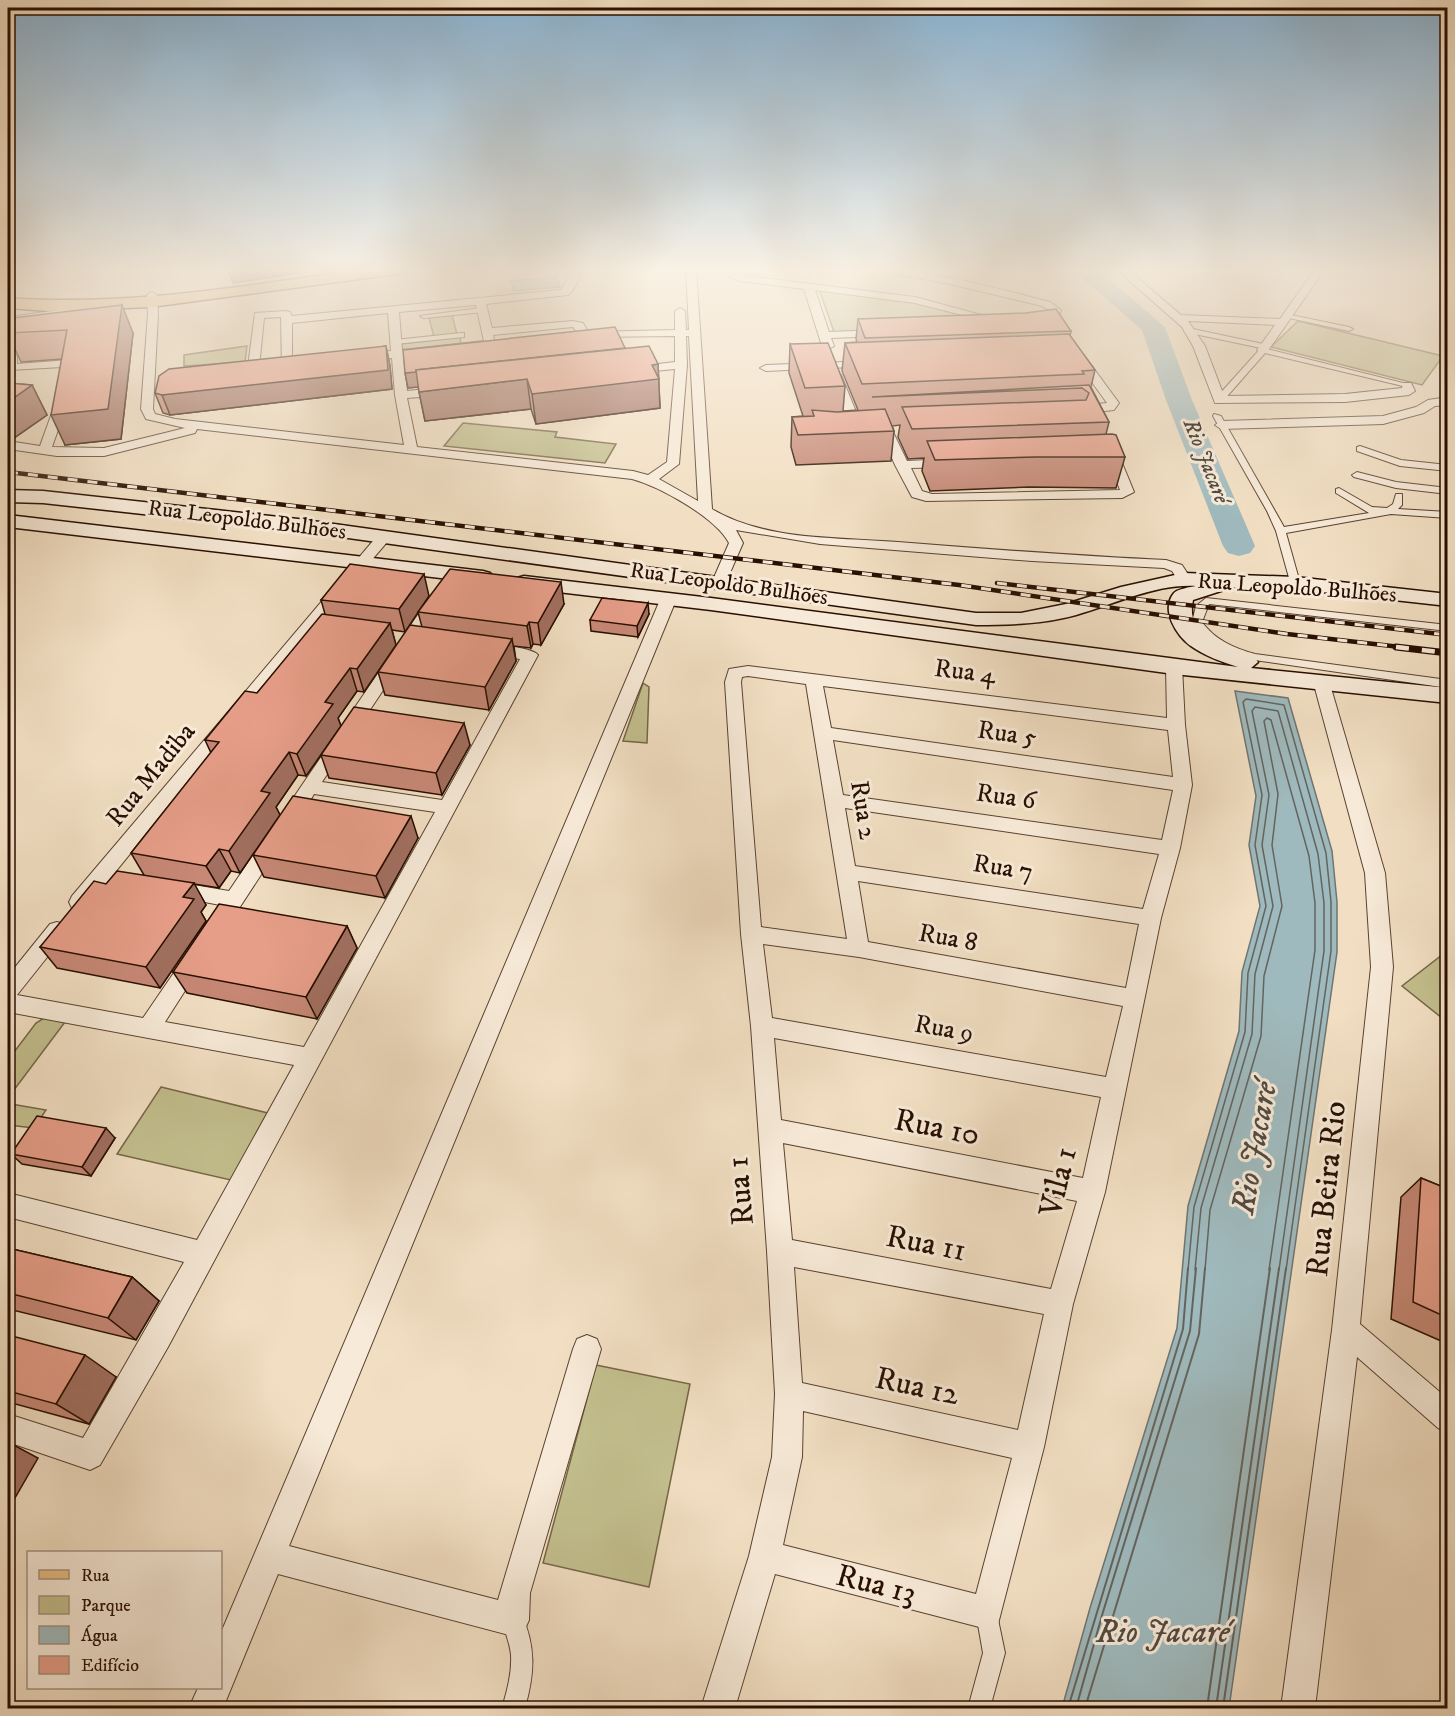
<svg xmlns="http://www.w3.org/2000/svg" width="1455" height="1716" viewBox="0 0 1455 1716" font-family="'IM FELL DW Pica',serif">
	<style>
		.green { fill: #c3bf8e; stroke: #766647; stroke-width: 1.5 }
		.water { fill: #9fbabe; stroke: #6f7572; stroke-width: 1.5 }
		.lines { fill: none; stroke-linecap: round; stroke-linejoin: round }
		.shore-far1 { stroke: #64645f; stroke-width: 1.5 }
		.shore { stroke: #64645f; stroke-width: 2 }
		.river { fill: #9fbabe; fill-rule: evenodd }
		.pedestrian-casing { stroke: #5a4231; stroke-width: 2 }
		.minor-casing { stroke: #5a4231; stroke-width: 2 }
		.tertiary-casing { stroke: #5a4231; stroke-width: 3 }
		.secondary-casing { stroke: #280e00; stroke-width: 3 }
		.primary-casing { stroke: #280e00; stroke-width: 3 }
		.pedestrian { fill: #f7ead8; fill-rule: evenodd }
		.minor { fill: #f7ead8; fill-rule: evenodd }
		.tertiary { fill: #f7ead8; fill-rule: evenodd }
		.secondary { fill: #f7ead8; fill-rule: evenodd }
		.primary { fill: #e9c082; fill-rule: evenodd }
		.rail-far1-casing { stroke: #280e00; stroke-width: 4.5 }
		.rail-casing { stroke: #280e00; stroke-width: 7 }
		.rail-far1 { stroke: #f7ead8; stroke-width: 3; stroke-dasharray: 10; stroke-linecap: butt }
		.rail { stroke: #f7ead8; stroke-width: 4.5; stroke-dasharray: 13; stroke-linecap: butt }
		.wall { fill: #c78876; stroke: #280e00; stroke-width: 1.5 }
		.shaded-wall { fill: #a26f60; stroke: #280e00; stroke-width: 1.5 }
		.building { fill: #e79e89; stroke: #280e00; stroke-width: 1.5 }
		.labels { text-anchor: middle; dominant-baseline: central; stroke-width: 6; stroke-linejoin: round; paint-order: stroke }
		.far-water-label { font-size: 22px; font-style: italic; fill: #524a42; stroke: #f7ead8 }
		.far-street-label { font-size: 22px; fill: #280e00; stroke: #f7ead8 }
		.street-label { font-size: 26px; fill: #280e00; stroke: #f7ead8 }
		.near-street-label { font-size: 32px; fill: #280e00; stroke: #f7ead8 }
		.near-water-label { font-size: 33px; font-style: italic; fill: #524a42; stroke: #f7ead8 }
	</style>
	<rect width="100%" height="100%" fill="#f2dfc3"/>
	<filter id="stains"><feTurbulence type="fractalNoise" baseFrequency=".00333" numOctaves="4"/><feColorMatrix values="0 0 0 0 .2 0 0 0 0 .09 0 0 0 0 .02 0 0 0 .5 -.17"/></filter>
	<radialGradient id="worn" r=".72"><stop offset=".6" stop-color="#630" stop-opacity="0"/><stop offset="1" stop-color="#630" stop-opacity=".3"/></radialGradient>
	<g class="green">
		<polygon points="819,289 928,304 996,323 834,332"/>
		<polygon points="452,315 457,334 434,337 429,318"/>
		<polygon points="1298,321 1443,356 1422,385 1271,347"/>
		<polygon points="460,337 461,345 408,350 402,349 401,344"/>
		<polygon points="247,346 245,362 184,366 184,355"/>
		<polygon points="463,423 557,432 555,437 616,444 605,463 444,446"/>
		<polygon points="643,683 649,687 647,743 623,741"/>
		<polygon points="1447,951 1447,1022 1402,986"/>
		<polygon points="44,1018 65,1022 8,1098 8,1060 36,1023"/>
		<polygon points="161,1087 272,1114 235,1181 117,1154"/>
		<polygon points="11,1104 46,1110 34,1128 8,1125 8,1109"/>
		<polygon points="596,1365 690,1384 649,1587 543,1563"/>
	</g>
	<g class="water">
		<polygon points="556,277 560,287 514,291 511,281"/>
		<polygon points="1235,691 1288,698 1332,851 1337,902 1337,952 1229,1708 1062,1708 1090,1608 1177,1328 1188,1206 1239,1031 1242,972 1260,906 1249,845 1256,796"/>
	</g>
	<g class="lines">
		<g class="shore-far1">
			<polyline points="1188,1270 1194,1207 1245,1032 1248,973 1266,906 1255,845 1262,795 1243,702 1246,699 1284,705 1326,853 1331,902 1331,951 1286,1270"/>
			<polyline points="1195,1270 1201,1208 1252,1034 1255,974 1273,906 1262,845 1269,795 1252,711 1255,707 1278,711 1318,854 1324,903 1324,951 1279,1270"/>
			<polyline points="1205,1270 1210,1210 1261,1036 1264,976 1282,906 1272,845 1278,794 1264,721 1267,718 1271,720 1309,856 1315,903 1315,950 1269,1270"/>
		</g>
		<g class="shore">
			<polyline points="1068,1708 1183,1329 1188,1268"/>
			<polyline points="1076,1708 1103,1612 1190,1331 1196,1268"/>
			<polyline points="1085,1708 1199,1334 1205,1268"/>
			<polyline points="1207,1708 1270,1268"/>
			<polyline points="1216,1708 1279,1268"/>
			<polyline points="1223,1708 1286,1268"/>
		</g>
		<polygon class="river" points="1072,269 1097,269 1165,327 1192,400 1255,546 1250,553 1239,556 1228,553 1223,546 1166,400 1142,330"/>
		<defs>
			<g id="pedestrian">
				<polygon points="481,308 485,310 484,312 424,318 420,316"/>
				<polygon points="1286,314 1349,327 1353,329 1349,331 1289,318 1286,318"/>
				<polygon points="1188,328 1268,345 1267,349 1411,385 1407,387 1265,353 1222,402 1216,402 1216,398 1261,348 1185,332 1184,330"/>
				<polygon points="461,333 464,333 464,337 395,344 391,342 395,340"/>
				<polygon points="1214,414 1221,416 1284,527 1369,513 1336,493 1336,489 1339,488 1372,507 1387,508 1393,504 1396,494 1402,494 1402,505 1398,509 1448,512 1448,518 1391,514 1286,533 1300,583 1295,586 1291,585 1276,531 1267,511 1213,416"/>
				<polygon points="1448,445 1448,451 1442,448 1443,446"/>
				<polygon points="1360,446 1401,460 1448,465 1448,471 1400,466 1357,451 1357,447"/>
				<polygon points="1357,472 1396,482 1448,488 1448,494 1396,488 1354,477 1352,475"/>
				<path d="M1206,598L1448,625V631L1209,604L1202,622C1215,640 1234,648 1255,654L1448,680V688L1254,660C1228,654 1207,644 1192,622L1196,606Z"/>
				<polygon points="987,1602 995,1605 1005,1653 990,1708 968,1708 983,1653 976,1613 979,1605"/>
				<path d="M513,1609L521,1612C536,1648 535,1671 525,1708H502C507,1691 512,1673 511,1655C510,1640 500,1625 505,1612Z"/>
			</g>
			<g id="minor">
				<path d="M574,269H584L573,290L568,295L486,304L492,328L573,321L583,323L588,332L675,330V311L680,308L685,311L686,330H689L686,269H696L712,509C766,541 838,537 898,542C987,549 1077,556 1166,560L1182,565L1191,579L1189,582H1179L1172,571L1164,568L1032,561L820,544L736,530L743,543L726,582L719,586L712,582L729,543C716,518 661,487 632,479L197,429L195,433L104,456H57L8,449V441L40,446L53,410L62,367L10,370L8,369V354L11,353L17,356V364L69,360L75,363L65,410L52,447L104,448L185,428L146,419L141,409L148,314L147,295L152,292L157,295L158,314L153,409L155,414L175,419L404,445L395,395L392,358L282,368L281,317L264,318L259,367L267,368L269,370L257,376H249L247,374L255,313L286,311L290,312L292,316L561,290ZM476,305L484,341L402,350L399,312ZM388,313L391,351L292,362V323ZM573,327L579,336L588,335L592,337L675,336V362L633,367L627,370L633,373L675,369L667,462L648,475L633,471L417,447L407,398L446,395L452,391L446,387L407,391L403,357L490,347L495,344L493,335ZM686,336H689L698,501L659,479L679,464L687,365Z"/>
				<polygon points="724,269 734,269 741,275 915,297 1007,322 1002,325 915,303 815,290 829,332 881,330 886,333 881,336 831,338 834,346 828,349 822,346 804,289 739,281 726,275"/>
				<path d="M869,269C930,269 991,287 1050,302L1061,310L1059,316L1039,327L1034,324L1035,322L1051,311L1042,306L950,284Z"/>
				<polygon points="1116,269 1127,269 1181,315 1280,319 1315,269 1325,269 1267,352 1259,352 1257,350 1275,325 1188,321 1205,346 1224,396 1345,394 1402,388 1403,383 1411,383 1415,391 1409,395 1345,402 1215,403 1193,346 1182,327"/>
				<polygon points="112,303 116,304 116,308 8,323 8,317"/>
				<polygon points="1079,353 1083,354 1119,403 1114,410 1077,414 1071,410 1077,406 1107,403 1073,356"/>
				<polygon points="870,361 874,362 874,366 766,371 760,368 766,365"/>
				<polygon points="835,372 841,375 859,419 857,422 853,423 847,419 829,375"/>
				<polygon points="1448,397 1448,405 1435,406 1424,413 1383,424 1221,429 1215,425 1221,421 1383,416 1416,407 1428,400"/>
				<polygon points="887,428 893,432 907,461 949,459 955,463 949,467 911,468 922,491 932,494 1120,490 1110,464 1097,461 1096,458 1102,454 1120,458 1134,492 1122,498 926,501 912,497 895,465 881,432"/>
				<polygon points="383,534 388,535 390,538 388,541 318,623 344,627 346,630 344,633 311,631 86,908 79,910 72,908 69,902 72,896 378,535"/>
				<path d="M435,595L443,600L322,782L442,800L520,659L489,655L481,650C488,642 531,647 538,655L168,1347L100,1465L90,1470L8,1442V1414L83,1438L184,1262L8,1217V1193L197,1240L294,1065L8,1012V976L50,924L57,922L64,924L67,930L64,936L17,995L143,1018L186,955L193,952L200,955L204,961L165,1022L304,1047L435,812L314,794C306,807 298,829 281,824L279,819L430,597Z"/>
				<polygon points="668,595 676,600 289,1546 498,1600 573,1349 577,1339 587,1335 597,1339 601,1349 530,1593 529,1620 524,1631 513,1636 278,1574 223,1708 189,1708 198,1688 220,1688 220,1635 660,600"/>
				<path d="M1174,662L1182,667L1185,725L1192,785L1180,848L1161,918L1105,1192L1073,1304L1044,1447L998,1624L987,1629L775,1574L735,1708H701L749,1556L772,1457L775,1394L767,1251L751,1026L741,934L725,682L729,669L748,666L1167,718L1166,667ZM748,676L806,684L847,939L761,927L741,682L742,677ZM823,686L1168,730L1173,777L831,728ZM833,740L1173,790L1162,840L843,795ZM845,808L1159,854L1143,909L855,866ZM858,881L1139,924L1126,988L868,942ZM763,944L859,957L1123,1006L1106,1077L772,1018ZM774,1038L1101,1097L1083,1178L781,1120ZM783,1143L1077,1201L1051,1289L792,1240ZM794,1267L1044,1314L1018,1430L802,1383ZM803,1411L1012,1458L976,1594L783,1545L802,1457Z"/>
				<polygon points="1321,676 1327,677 1329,681 1385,873 1393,967 1360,1324 1448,1399 1448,1432 1438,1428 1357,1357 1315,1708 1281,1708 1332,1330 1371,967 1365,873 1313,681 1315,677"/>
				<polygon points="271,837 278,839 281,844 223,933 216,935 209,933 206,927 220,905 169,895 166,890 169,885 176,882 229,891 264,839"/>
			</g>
			<polygon id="tertiary" points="1427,269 1448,269 1448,276 1429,272"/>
			<g id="secondary">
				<path d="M8,490L43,491L298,519L976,613H1021L1066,604L1121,587L1184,573L1295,577L1448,594V606L1295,589L1227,587L1224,590L1193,600C1186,630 1212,643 1237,652C1245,654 1254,655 1258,662L1251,668L1448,688V703L1174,674L711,610L524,588L517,586L514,582L517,578L524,576L711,598L1238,667C1222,662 1205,656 1191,646C1177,636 1160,610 1174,593C1178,589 1190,587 1196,586C1155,584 1115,604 1076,615C1043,624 1010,625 976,625L298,531L43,503L8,502Z"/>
				<polygon points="8,515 483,571 490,573 493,577 490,581 483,583 8,527"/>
			</g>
			<path id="primary" d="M367,269H412L405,273L151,307L48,311L8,308V298C128,307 248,285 367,269Z"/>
		</defs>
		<use href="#pedestrian" class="pedestrian-casing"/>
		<use href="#minor" class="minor-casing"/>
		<use href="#tertiary" class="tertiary-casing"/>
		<use href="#secondary" class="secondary-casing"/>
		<use href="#primary" class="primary-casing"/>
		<use href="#pedestrian" class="pedestrian"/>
		<use href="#minor" class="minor"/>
		<use href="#tertiary" class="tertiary"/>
		<use href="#secondary" class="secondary"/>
		<use href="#primary" class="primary"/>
		<defs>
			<g id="rail-far1">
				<polyline points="8,472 959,585 1287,634 1409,648"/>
				<polyline points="997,583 1448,635"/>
			</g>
			<polyline id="rail" points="1396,647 1448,653"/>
		</defs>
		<use href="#rail-far1" class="rail-far1-casing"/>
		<use href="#rail" class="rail-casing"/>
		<use href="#rail-far1" class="rail-far1"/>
		<use href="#rail" class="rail"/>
	</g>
	<g class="wall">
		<polygon points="12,318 133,333 121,439 65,445 62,359 21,362 8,334"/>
		<polygon points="858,319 1071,331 1070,336 1095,370 1091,387 1109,422 1106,434 1125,457 1116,488 1029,487 930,491 922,471 924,458 908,459 898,437 900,425 892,426 894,431 891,461 796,465 791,447 792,417 803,416 789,373 790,344 845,386 843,411 858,410 842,371 845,343 857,342 856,339"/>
		<polygon points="386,346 390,366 392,389 170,415 163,413 155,393"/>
		<polygon points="625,348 658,364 660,408 536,424 531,409 425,421 418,387 408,388 405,373"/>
		<polygon points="8,383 32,385 47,415 14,438 8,437"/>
		<polygon points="429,596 419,611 564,604 541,645 533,644 531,648 514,646 516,661 489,710 385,695 378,672 422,627 418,612 405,632 392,630 396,645 364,692 357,691 338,718 341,726 470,745 442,795 329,778 321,755 306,776 298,775 276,807 280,815 240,873 231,871 219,888 194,884 206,905 201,912 206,921 160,988 57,968 40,947 106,884 144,875 131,853 211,753 205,740 257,693 325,614 321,600"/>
		<polygon points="649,614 638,637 591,631 590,620"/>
		<polygon points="418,838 385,898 264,877 253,855"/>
		<polygon points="347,926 357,948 317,1019 187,993 173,972"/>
		<polygon points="115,1138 91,1176 22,1164 11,1154"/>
		<polygon points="1421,1178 1448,1189 1448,1344 1391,1319 1401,1197"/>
		<polygon points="8,1248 132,1277 159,1301 136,1340 8,1309"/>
		<polygon points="8,1335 116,1377 89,1424 8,1402"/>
	</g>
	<g class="shaded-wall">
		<polygon points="262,269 324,269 233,283 230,274"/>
		<polygon points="122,305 133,333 121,439 65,445 51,415"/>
		<polygon points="386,346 390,366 392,389 170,415 162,395"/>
		<polygon points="626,350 627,365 408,388 405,373"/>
		<polygon points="658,364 660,408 536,424 532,394 652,365"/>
		<polygon points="527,379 531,409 425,421 419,392"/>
		<polygon points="32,385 47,415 14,438 8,424 8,402"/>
		<polygon points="424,574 429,596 405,632 399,609"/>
		<polygon points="561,582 564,604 541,645 538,623"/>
		<polygon points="648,603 649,614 638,637 637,626"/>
		<polygon points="529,622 533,644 531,648 527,626"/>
		<polygon points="390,623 396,645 364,692 357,669"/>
		<polygon points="512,639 516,661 489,710 485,687"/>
		<polygon points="350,668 357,691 338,718 341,726 306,776 297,754 325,702"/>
		<polygon points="464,723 470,745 442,795 436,773"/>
		<polygon points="289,752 298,775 276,807 280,815 240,873 229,851 261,791"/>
		<polygon points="411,816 418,838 385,898 376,876"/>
		<polygon points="219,849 231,871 219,888 206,866"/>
		<polygon points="194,883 206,905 201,912 206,921 160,988 146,967 183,897"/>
		<polygon points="347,926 357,948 317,1019 306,997"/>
		<polygon points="106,1128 115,1138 91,1176 82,1167"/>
		<polygon points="132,1277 159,1301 136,1340 108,1318"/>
		<polygon points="85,1355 116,1377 89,1424 56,1404"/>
		<polygon points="8,1442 38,1458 8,1510"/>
	</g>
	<g class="building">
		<polygon points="228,269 262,269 230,274"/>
		<polygon points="122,305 108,409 51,415 67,330 8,333 12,318"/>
		<polygon points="1056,309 1071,331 865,338 858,319 1025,313"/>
		<polygon points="615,327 625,348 416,370 416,372 405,373 403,350"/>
		<polygon points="1069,334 1095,370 1082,371 1084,374 862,384 845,343"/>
		<polygon points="828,343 845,386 805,388 790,344"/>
		<polygon points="386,346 388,370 162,395 155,393 159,376 169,369"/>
		<polygon points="649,346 658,364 652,365 659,379 532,394 527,379 419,392 416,370"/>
		<polygon points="8,383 32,385 8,402"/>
		<polygon points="1089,385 1109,422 912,429 902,407 1086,400 1089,393 1082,388 872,397"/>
		<polygon points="885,409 894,431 798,435 792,417 814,416 812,410 837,412"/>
		<polygon points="1112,434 1116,435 1125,457 1036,457 935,460 927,441"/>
		<polygon points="350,564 424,574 399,609 321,600"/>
		<polygon points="450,569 561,582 538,623 529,622 527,626 418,612"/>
		<polygon points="602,598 648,603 637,626 590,620"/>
		<polygon points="322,614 390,623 357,669 350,668 325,702 333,704 297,754 289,752 261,791 270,793 229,851 219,849 206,866 131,853 219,742 205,740 219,723 245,691 257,693"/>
		<polygon points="410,625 512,639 485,687 378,672"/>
		<polygon points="354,707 464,723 436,773 321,755"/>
		<polygon points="293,796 411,816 376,876 253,855"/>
		<polygon points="117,871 194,883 183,897 194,899 146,967 40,947 94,881 106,884"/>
		<polygon points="219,904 347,926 306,997 173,972"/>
		<polygon points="37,1116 106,1128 82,1167 11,1154"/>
		<polygon points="1421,1178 1448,1189 1448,1318 1413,1302"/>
		<polygon points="8,1248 132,1277 108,1318 8,1293"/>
		<polygon points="8,1335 85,1355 56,1404 8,1391"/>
	</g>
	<linearGradient id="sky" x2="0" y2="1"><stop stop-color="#8bb6d7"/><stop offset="0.53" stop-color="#f9f1e4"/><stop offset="1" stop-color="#f9f1e4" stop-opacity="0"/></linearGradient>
	<rect width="1455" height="510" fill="url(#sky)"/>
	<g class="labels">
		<g class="far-water-label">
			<text transform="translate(1206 461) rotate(68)">Rio Jacaré</text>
		</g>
		<g class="far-street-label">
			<text transform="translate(247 520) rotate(7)">Rua Leopoldo Bulhões</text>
			<text transform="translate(729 584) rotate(8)">Rua Leopoldo Bulhões</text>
			<text transform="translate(1297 588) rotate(4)">Rua Leopoldo Bulhões</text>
		</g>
		<g class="street-label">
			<text transform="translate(965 672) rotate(7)">Rua 4</text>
			<text transform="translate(1007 734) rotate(8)">Rua 5</text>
			<text transform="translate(151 775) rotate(-51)">Rua Madiba</text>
			<text transform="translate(1006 797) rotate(8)">Rua 6</text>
			<text transform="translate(863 810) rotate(81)">Rua 2</text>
			<text transform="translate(1003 868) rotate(9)">Rua 7</text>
			<text transform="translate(948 938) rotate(10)">Rua 8</text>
			<text transform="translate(944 1029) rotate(10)">Rua 9</text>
		</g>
		<g class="near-street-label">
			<text transform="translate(937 1128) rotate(11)">Rua 10</text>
			<text transform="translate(1059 1182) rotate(-76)">Vila 1</text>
			<text transform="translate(1327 1189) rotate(-84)">Rua Beira Rio</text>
			<text transform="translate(741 1191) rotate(-95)">Rua 1</text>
			<text transform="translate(926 1244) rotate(11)">Rua 11</text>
			<text transform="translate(917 1387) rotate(12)">Rua 12</text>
			<text transform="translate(876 1585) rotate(14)">Rua 13</text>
		</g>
		<g class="near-water-label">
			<text transform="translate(1255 1148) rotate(-80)">Rio Jacaré</text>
			<text x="1163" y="1632">Rio Jacaré</text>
		</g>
	</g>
	<rect width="1455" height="1716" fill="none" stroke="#f2dfc3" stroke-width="30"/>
	<rect x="9" y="9" width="1437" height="1698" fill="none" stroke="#280e00" stroke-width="3"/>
	<rect x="15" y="15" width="1425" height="1686" fill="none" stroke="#280e00" stroke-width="1.5"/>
	<rect x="27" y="1551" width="195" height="138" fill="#f7ead8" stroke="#a49282" stroke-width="1.5"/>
	<rect x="39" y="1570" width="30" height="9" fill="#e9c082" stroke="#a49282" stroke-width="1.5"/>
	<text x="81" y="1581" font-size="18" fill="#280e00">Rua</text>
	<rect x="39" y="1596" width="30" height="18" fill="#c3bf8e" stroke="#a49282" stroke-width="1.5"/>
	<text x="81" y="1611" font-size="18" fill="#280e00">Parque</text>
	<rect x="39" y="1626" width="30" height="18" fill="#9fbabe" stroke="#a49282" stroke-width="1.5"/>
	<text x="81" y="1641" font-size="18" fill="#280e00">Água</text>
	<rect x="39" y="1656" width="30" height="18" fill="#e79e89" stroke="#a49282" stroke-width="1.5"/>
	<text x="81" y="1671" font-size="18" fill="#280e00">Edifício</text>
	<rect width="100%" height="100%" filter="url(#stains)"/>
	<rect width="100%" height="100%" fill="url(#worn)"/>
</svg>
